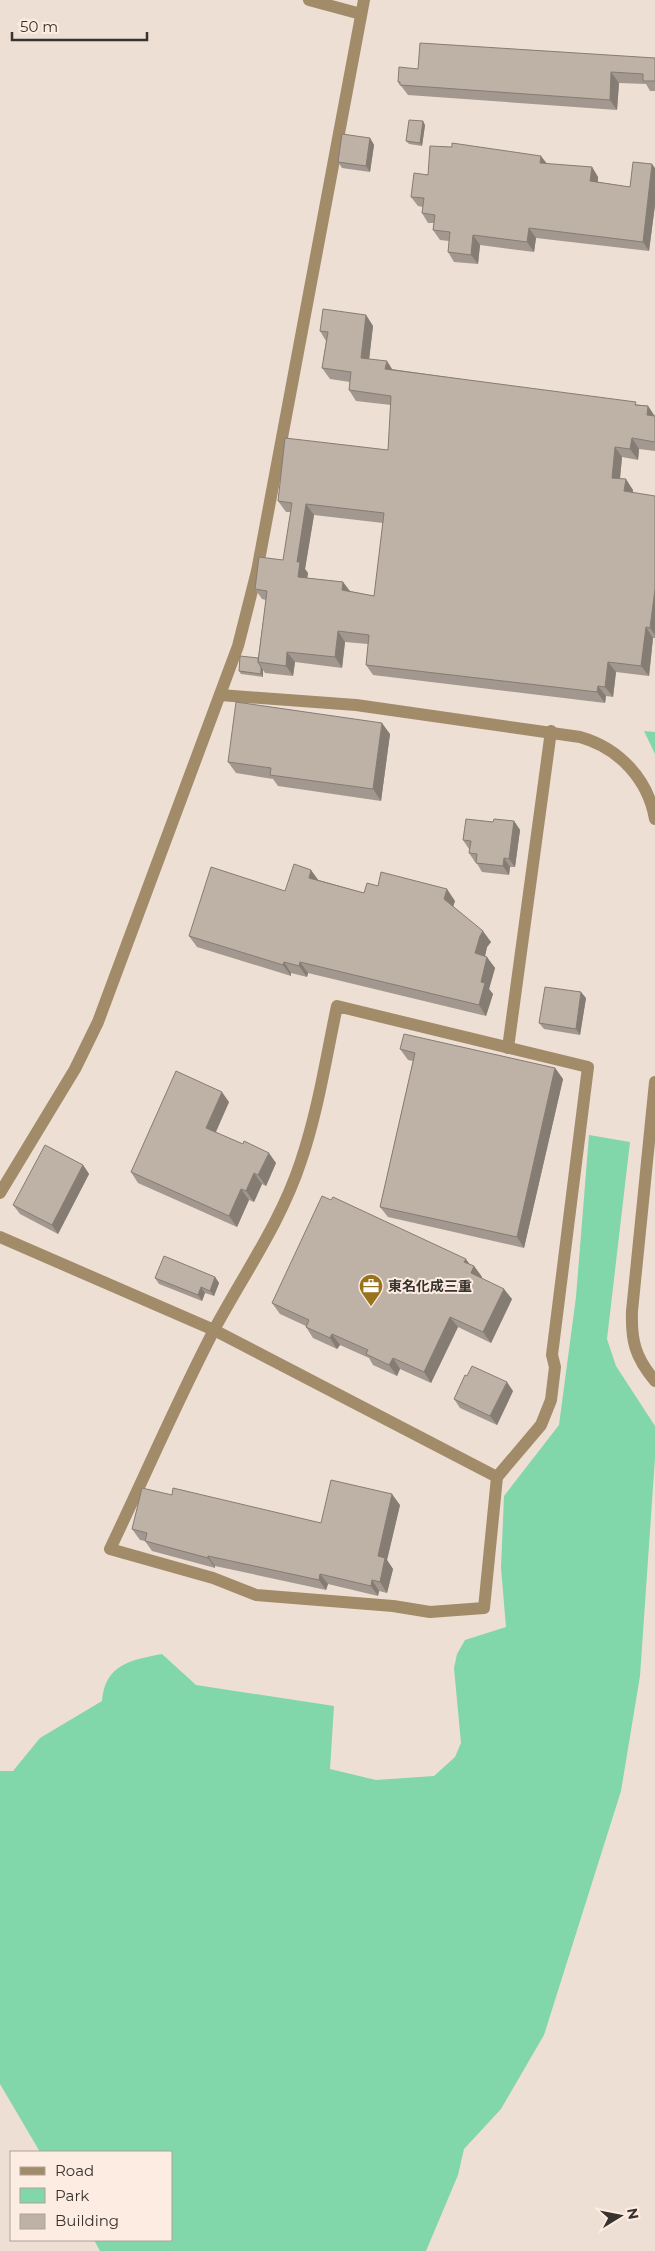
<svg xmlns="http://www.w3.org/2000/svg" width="655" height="2251" viewBox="0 0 655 2251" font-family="Montserrat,'Noto Sans JP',sans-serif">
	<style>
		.green { fill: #81d6aa }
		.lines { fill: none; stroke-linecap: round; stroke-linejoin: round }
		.minor { stroke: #a28b69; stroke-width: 12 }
		.wall { fill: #a3988f; fill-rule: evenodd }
		.shaded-wall { fill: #857c74 }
		.building { fill: #beb1a6; stroke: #857c74; fill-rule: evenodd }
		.labels { text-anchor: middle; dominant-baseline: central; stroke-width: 4; stroke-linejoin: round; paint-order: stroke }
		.poi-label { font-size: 14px; font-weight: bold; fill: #39332f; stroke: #fcece1; text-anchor: start }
	</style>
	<rect width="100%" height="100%" fill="#eedfd4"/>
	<g class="green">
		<polygon points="644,731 655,732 655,754"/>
		<path d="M589,1135L630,1142L607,1339L616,1366L655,1426V1458L640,1676L621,1791L544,2035L501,2109L464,2149L458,2175L426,2251H100L94,2240H171V2152H40L0,2084V1771H13L40,1738L102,1701C105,1664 131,1660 162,1654L196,1685L334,1706L330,1769L376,1780L434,1776L455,1757L461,1743L454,1668L457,1654L465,1640L506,1627L501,1568L504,1496L559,1425L576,1297Z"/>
	</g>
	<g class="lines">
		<g class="minor">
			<polyline points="309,0 361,14"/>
			<path d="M220,695L356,705L580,737C619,748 648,779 655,819"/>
			<path d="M337,1006L588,1067L552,1355L555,1367L551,1400L541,1425L497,1477L484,1608L430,1612L393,1606L256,1595L213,1578L110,1549C145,1476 177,1401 214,1330C244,1274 281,1222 301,1161C318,1111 326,1058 337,1006Z"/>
			<polyline points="508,1048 551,731"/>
			<path d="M655,1082L632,1311C631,1341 635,1357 655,1381"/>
			<polyline points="0,1193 75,1069 98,1022 238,646 257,571 364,0"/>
			<polyline points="0,1237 214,1330 497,1477"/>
		</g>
	</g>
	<g class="wall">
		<polygon points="655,58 655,91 650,91 646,84 619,83 617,110 408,95 398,82 418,69"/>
		<polygon points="425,125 422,146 409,144 406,141"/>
		<polygon points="370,138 374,145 370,172 342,168 338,162"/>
		<polygon points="547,164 592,167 598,177 598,182 630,187 655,168 655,205 649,251 536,238 534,252 480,245 478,264 454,262 448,252 449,241 440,240 433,230 434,223 428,223 422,213 423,207 418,206 411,197 428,175"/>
		<path d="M366,315L373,326L369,359L392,369L648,406L655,416V451L639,449L638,460L622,457L620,479L633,490V493L655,496V638H653L649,676L616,672L613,697L606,696L605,703L373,675L366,665L368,644L345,642L342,668L295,662L293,676L265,673L263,670V677L241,674L239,671L258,658L266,600L262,599L255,589L283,560L291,512H286L278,501L388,450L391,405L356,401L349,390L350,382L330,379L322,368L326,341L320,331ZM314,515L383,523L374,596L350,591L343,582L307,578L308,573L305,569Z"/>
		<polygon points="390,734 381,801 278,786 273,779 236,773 228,762"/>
		<polygon points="514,821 520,830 515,867 510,867 509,875 482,872 476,862 475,862 469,853 469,849 463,840 493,822"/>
		<polygon points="319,880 364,893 378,886 455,901 453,906 491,942 487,947 485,956 495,968 489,989 493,994 486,1016 308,973 307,977 291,973 291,976 197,947 189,936 285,891"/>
		<polygon points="586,998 580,1035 544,1029 539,1023"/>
		<polygon points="400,1049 555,1068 563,1079 524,1248 388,1217 380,1207 413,1061 408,1060"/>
		<polygon points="229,1102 216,1132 276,1163 266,1186 262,1184 254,1202 249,1200 237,1227 138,1183 131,1172"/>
		<polygon points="83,1165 89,1174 58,1234 20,1214 13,1205"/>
		<polygon points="474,1266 482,1277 481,1278 512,1299 491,1343 458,1327 431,1383 400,1369 397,1376 373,1365 369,1358 340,1345 337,1349 313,1338 306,1327 306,1326 280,1314 272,1303"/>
		<polygon points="215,1277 219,1283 214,1296 205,1293 202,1301 159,1284 155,1278"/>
		<polygon points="513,1391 497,1425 460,1408 454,1399"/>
		<polygon points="172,1495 321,1523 400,1505 387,1560 393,1569 387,1593 379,1591 378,1596 328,1584 326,1590 215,1566 215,1568 152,1551 145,1541 140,1540 132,1529"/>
	</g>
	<g class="shaded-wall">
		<polygon points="611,72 619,83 617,110 610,100"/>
		<polygon points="423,121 425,125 422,146 420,143"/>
		<polygon points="370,138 374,145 370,172 366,166"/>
		<polygon points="541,156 548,165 540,163"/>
		<polygon points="652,164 655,168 655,205 649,251 643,242"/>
		<polygon points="592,167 598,177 597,191 590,181"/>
		<polygon points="529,228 536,238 534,252 527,242"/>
		<polygon points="473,235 480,245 478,264 471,255"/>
		<polygon points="366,315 373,326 368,369 361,358"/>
		<polygon points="387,361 394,372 385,369"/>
		<polygon points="648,406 655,417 647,415"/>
		<polygon points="632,438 639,449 638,460 630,449"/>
		<polygon points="615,447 622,457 619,488 612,478"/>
		<polygon points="626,479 633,490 631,502 624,491"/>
		<polygon points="306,504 314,515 305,569 308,573 306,587 298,577 297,562"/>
		<polygon points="343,582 351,593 342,590"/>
		<polygon points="655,589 655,635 650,628"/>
		<polygon points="646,627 653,638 649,676 641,666"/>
		<polygon points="338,631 345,642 342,668 335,657"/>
		<polygon points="287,652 295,662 293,676 286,666"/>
		<polygon points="608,662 616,672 613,697 605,687"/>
		<polygon points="261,667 263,670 263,677 261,674"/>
		<polygon points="598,686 606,696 605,703 597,692"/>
		<polygon points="382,723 390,734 381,801 373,789"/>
		<polygon points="514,821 520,830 515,867 509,859"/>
		<polygon points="504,858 510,867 509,875 503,866"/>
		<polygon points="311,870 319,881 309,878"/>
		<polygon points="447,889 455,901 452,910 444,899"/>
		<polygon points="483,931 491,942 487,947 483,965 475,953 480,936"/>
		<polygon points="487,957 495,968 489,989 493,994 486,1016 479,1005 481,982"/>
		<polygon points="284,962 291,973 291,976 283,965"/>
		<polygon points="300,962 308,973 307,977 299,966"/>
		<polygon points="581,992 586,998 580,1035 576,1029"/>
		<polygon points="555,1068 563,1079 524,1248 517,1237"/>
		<polygon points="222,1092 229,1102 213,1138 206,1128"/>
		<polygon points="269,1153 276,1163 266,1186 258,1175"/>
		<polygon points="83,1165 89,1174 58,1234 52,1225"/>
		<polygon points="254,1173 262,1184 254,1202 246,1191"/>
		<polygon points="241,1189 249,1200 237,1227 229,1216"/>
		<polygon points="466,1259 473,1269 474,1266 482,1277 479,1283 464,1262"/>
		<polygon points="215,1277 219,1283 214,1296 210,1291"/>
		<polygon points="201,1287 205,1293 202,1301 198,1295"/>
		<polygon points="504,1289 512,1299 491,1343 483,1332"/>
		<polygon points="450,1317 458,1327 431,1383 424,1372"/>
		<polygon points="332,1334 340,1345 337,1349 330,1338"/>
		<polygon points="393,1358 400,1369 397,1376 389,1365"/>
		<polygon points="507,1382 513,1391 497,1425 490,1416"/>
		<polygon points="392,1494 400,1505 387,1560 393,1569 387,1593 380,1582 378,1556"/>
		<polygon points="208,1556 215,1566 215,1568 208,1558"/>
		<polygon points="320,1574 328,1584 326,1590 319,1580"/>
		<polygon points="372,1580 379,1591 378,1596 371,1586"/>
	</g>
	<g class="building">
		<polygon points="420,43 655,58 655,81 643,81 643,74 611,72 610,100 400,85 400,82 398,82 399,67 418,69"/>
		<polygon points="409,120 423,121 420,143 406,141"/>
		<polygon points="342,134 370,138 366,166 338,162"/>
		<polygon points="452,143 541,156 540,163 592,167 590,181 630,187 633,162 652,164 643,242 529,228 527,242 473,235 471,255 448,252 450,232 433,230 435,215 422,213 424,198 411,197 414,173 428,175 430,146 452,147"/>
		<path d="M323,309L366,315L361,358L387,361L385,369L636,402L635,405L648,406L647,415L655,416V442L632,438L630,449L615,447L612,478L626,479L624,491L655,496V589L650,628L646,627L641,666L608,662L605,687L598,686L597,692L366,665L369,635L338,631L335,657L287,652L286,666L258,662L267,591L255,589L259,557L283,560L292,503L278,501L285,438L388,450L391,396L349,390L351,372L322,368L328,332L320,331ZM306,504L384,513L374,596L342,590L343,582L298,577L300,562H297Z"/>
		<polygon points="240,656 258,658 258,662 261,667 261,674 239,671"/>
		<polygon points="236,702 382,723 373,789 270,775 271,768 228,762"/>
		<polygon points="466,819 493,822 494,819 514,821 509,859 504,858 503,866 476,863 477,854 469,853 471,841 463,840"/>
		<polygon points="294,864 311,870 309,878 364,893 367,883 378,886 381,872 447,889 444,899 483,931 480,936 475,953 487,957 481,982 485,983 479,1005 300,962 299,966 284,962 283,965 189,936 211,867 285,891"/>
		<polygon points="545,987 581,992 576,1029 539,1023"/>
		<polygon points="404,1034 555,1068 517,1237 380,1207 415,1053 400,1049"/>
		<polygon points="176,1071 222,1092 206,1128 243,1144 244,1141 269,1153 258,1175 254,1173 246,1191 241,1189 229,1216 131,1172"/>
		<polygon points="45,1145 83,1165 52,1225 13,1205"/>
		<polygon points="322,1196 331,1200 333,1197 466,1259 464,1262 474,1266 471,1273 504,1289 483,1332 450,1317 424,1372 393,1358 389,1365 366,1354 368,1350 332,1334 330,1338 306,1327 309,1320 272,1303"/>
		<polygon points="164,1256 215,1277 210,1291 201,1287 198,1295 155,1278"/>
		<polygon points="472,1366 507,1382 490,1416 454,1399 465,1375 467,1376"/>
		<polygon points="331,1480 392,1494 378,1556 385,1558 380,1582 372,1580 371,1586 320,1574 319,1580 208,1556 208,1558 145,1541 147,1533 132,1529 142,1488 172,1495 173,1488 321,1523"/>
	</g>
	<defs>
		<symbol id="office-pin" viewBox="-11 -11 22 30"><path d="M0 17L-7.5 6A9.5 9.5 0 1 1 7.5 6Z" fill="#99721d" stroke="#fcece1"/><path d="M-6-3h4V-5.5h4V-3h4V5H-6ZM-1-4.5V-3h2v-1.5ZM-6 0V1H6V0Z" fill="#fff"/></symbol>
	</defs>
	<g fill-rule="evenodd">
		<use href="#office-pin" x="357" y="1272" width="28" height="38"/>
	</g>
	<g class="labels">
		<g class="poi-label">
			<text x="388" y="1286">東名化成三重</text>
		</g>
	</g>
	<rect x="10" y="2151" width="162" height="90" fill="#fcece1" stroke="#aea29a"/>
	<rect x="20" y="2167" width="25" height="8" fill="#a28b69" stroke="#aea29a"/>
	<text x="55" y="2176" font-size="15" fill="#39332f">Road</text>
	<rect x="20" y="2188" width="25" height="15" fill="#81d6aa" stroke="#aea29a"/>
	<text x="55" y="2201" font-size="15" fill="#39332f">Park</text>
	<rect x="20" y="2214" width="25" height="15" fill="#beb1a6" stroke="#aea29a"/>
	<text x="55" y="2226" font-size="15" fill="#39332f">Building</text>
	<g transform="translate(620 2216) rotate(80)" stroke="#fcece1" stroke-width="4" paint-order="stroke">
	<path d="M0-4L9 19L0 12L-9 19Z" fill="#39332f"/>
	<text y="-8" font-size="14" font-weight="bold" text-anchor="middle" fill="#39332f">N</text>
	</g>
	<path d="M12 32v8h135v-8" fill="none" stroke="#39332f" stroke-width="2.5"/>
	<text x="20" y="32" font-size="15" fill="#39332f" stroke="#fcece1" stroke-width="4" paint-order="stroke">50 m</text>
</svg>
